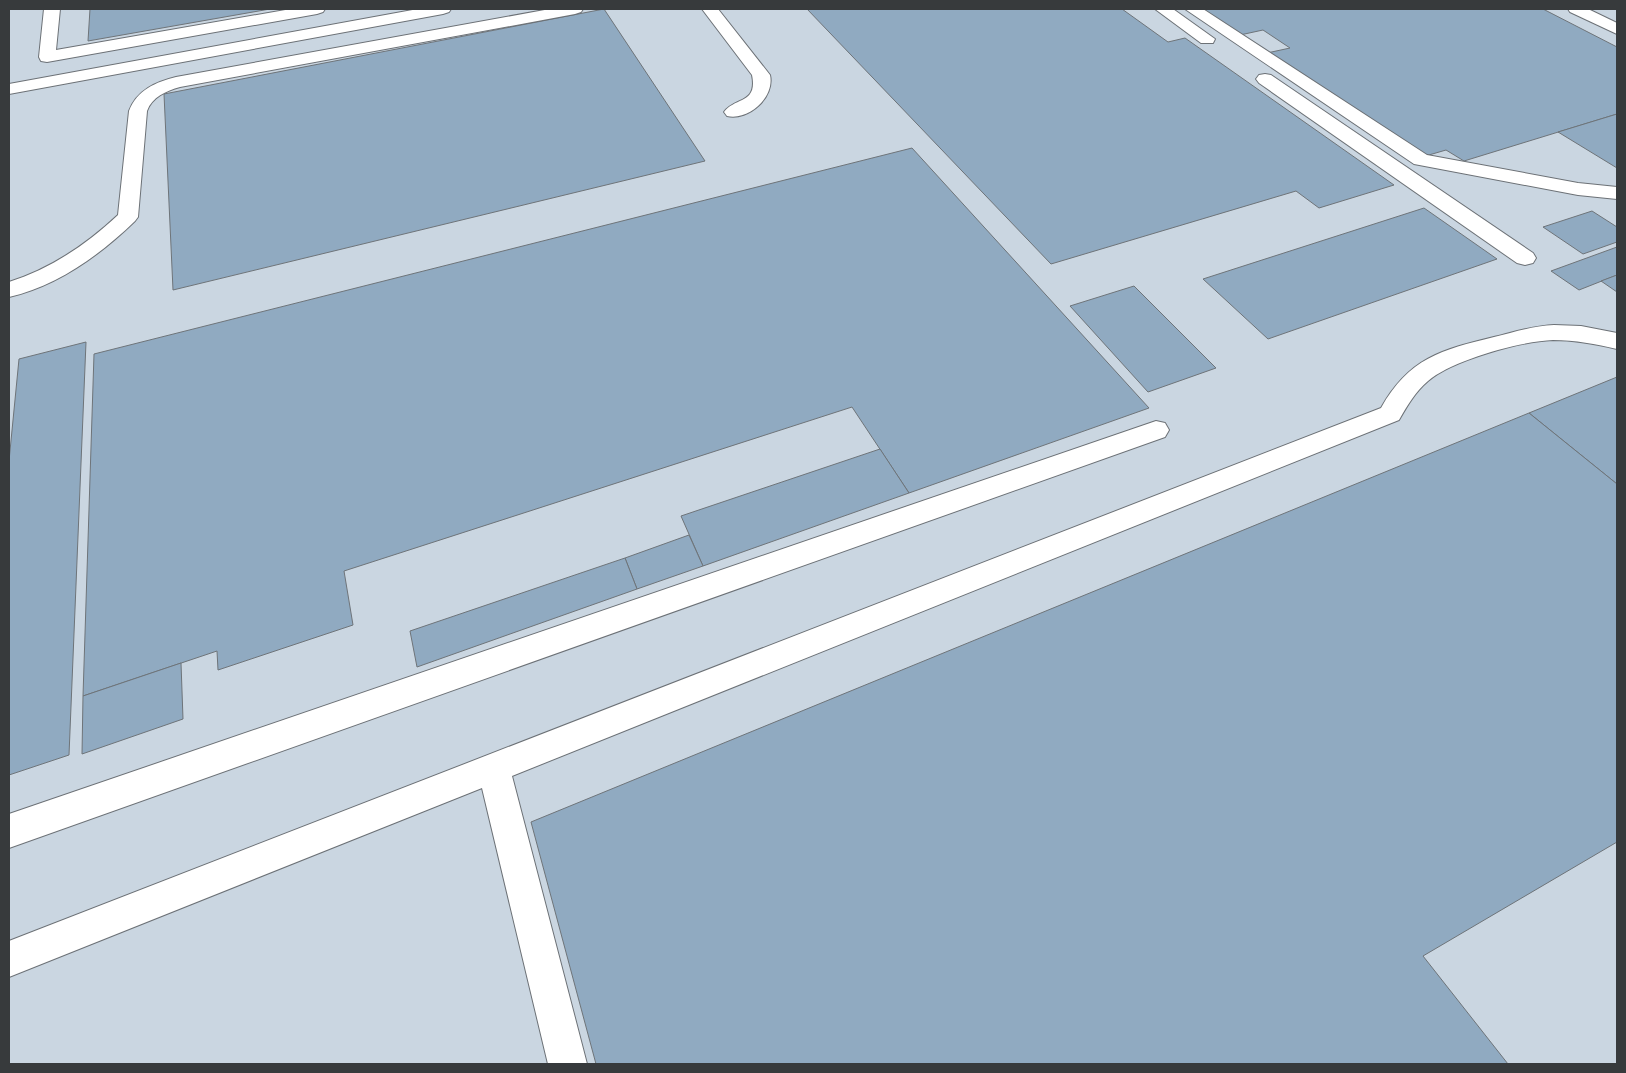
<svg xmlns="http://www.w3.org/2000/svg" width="1626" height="1073" viewBox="0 0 1626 1073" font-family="Arial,sans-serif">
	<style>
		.built { fill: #cad6e1 }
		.building { fill: #90aac1; stroke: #6e7479 }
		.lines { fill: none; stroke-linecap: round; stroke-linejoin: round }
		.minor-casing { stroke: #6c7176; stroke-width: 2 }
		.minor { fill: #fff; fill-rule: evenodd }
	</style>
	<rect width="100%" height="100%" fill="#dbe1e6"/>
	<rect class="built" x="9" y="9" width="1608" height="1055"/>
	<g class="building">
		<polygon points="90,9 270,9 88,41"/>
		<polygon points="604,9 705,161 173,290 164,94"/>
		<polygon points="807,9 1122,9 1168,42 1185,38 1394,185 1319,208 1296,191 1051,264"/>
		<polygon points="1201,9 1543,9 1617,47 1617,114 1464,161 1446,150 1422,157 1267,53 1290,48 1263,30 1240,35"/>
		<polygon points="1617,114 1617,168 1558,132"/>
		<polygon points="912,148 1149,408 909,493 852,407 344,571 353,625 218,670 217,651 83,696 94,354"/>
		<polygon points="1424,208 1497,259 1268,339 1203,279"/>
		<polygon points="1592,211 1617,227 1617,242 1583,254 1543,227"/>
		<polygon points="1617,247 1617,275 1579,290 1551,271"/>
		<polygon points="1617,275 1617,292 1601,281"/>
		<polygon points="1134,286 1216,368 1148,392 1070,306"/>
		<polygon points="86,342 69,755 9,775 9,461 19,359"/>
		<polygon points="1617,377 1617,484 1529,413"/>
		<polygon points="1529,413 1617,484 1617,842 1423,956 1508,1064 596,1064 531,822"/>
		<polygon points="880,449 909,493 703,566 681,516"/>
		<polygon points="689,535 703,566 637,589 625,558"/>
		<polygon points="625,558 637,589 417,667 410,631"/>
		<polygon points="181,663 183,719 82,754 83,696"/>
	</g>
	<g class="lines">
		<defs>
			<g id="minor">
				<polygon points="44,9 60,9 56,50 291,9 325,9 323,12 317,14 47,62 41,61 39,57"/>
				<polygon points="418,9 451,9 449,12 443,14 9,94 9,84"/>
				<path d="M550,9H583L581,12L575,14L180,87C166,91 152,97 147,111L138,217L135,221C100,255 57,286 9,297V282C50,269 86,245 118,215L129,111C137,90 156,82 176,77Z"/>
				<path d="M702,9H718L770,75C775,97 749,121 727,116L724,112C735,97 758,104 752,75Z"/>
				<polygon points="1155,9 1173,9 1215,39 1213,43 1201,43"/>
				<polygon points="1185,9 1203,9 1427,155 1578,183 1617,187 1617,199 1578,195 1414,164"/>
				<polygon points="1568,9 1588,9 1617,23 1617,34 1570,12"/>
				<polygon points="1265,74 1271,75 1533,253 1536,258 1533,263 1525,265 1517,263 1259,83 1256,79 1259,75"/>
				<path d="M1554,325L1581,326L1617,333V349C1596,344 1575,340 1553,340C1522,341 1452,360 1428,381C1415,392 1407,406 1399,420L512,776L587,1064H548L482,788L9,977V941L1381,408C1409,358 1441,350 1494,337C1514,332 1533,326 1554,325Z"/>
				<polygon points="1156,421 1165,423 1169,430 1165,437 9,848 9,814"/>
			</g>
		</defs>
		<use href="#minor" class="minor-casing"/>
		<use href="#minor" class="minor"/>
	</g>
	<rect width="1626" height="1073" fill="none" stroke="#373a3c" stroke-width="20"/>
</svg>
